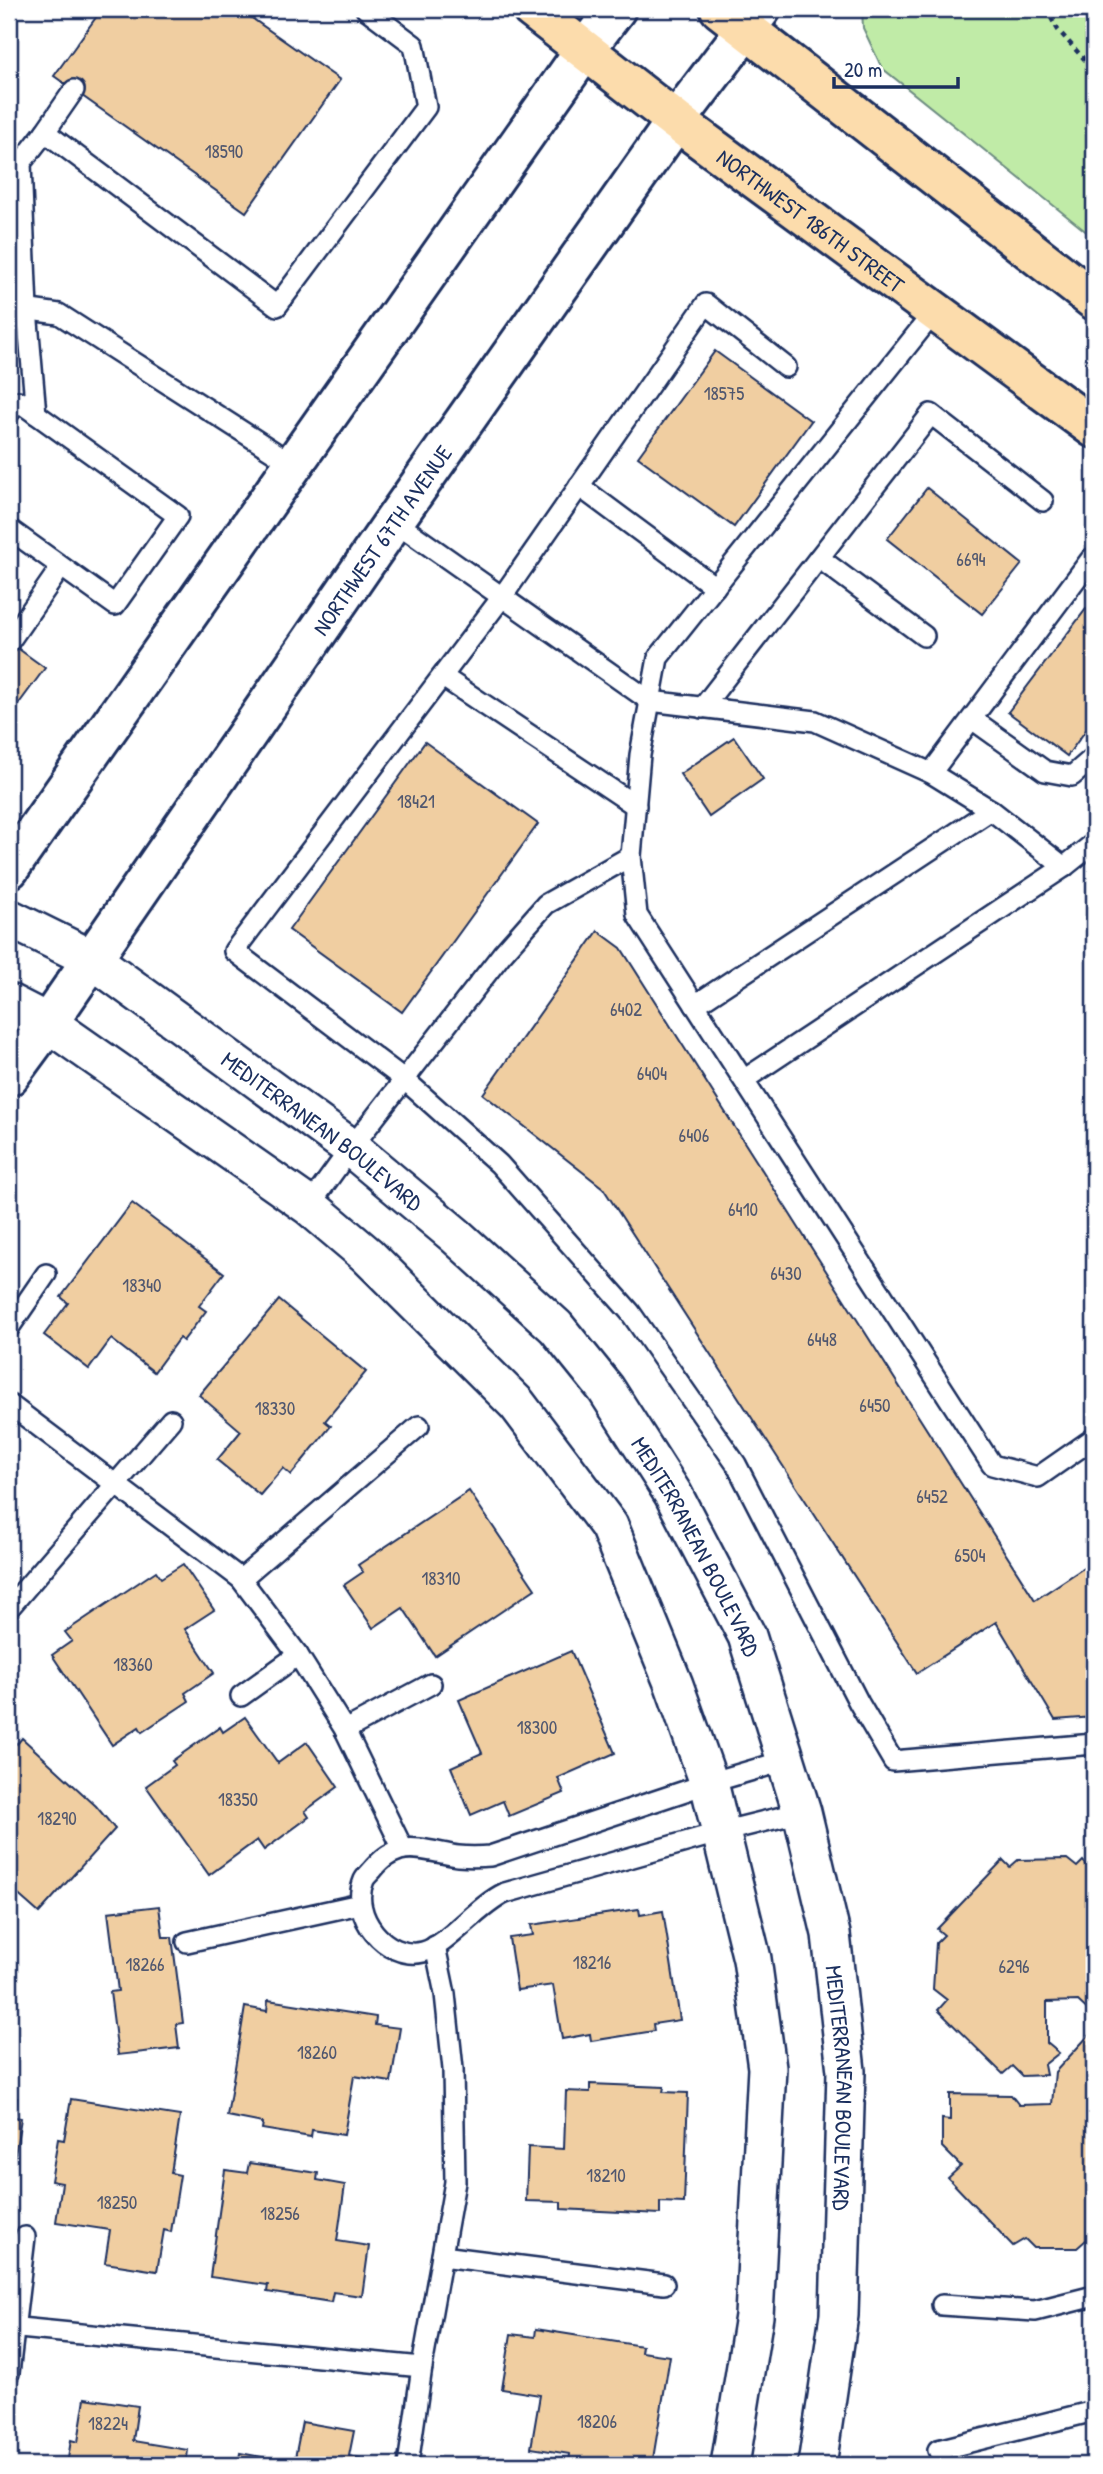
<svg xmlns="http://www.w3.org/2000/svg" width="1103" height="2474" viewBox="0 0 1103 2474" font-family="'Patrick Hand',sans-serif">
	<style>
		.green { fill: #c0eba7; stroke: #6e8d82; stroke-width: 2 }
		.building { fill: #f0cea1; stroke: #1b2f5e; stroke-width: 2 }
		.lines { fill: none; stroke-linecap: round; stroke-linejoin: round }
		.service-casing { stroke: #1b2f5e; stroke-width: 24 }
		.minor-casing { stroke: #1b2f5e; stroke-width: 42 }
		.secondary-casing { stroke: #1b2f5e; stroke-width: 44 }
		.primary-casing { stroke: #1b2f5e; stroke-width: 44 }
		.path { stroke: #1b2f5e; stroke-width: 4.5; stroke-dasharray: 5 5; stroke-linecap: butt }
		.service { stroke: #fff; stroke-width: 19 }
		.minor { stroke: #fff; stroke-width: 37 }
		.secondary { stroke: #fff; stroke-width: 38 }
		.primary { stroke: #fcdcac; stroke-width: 38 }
		.labels { text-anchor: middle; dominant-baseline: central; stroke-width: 7; stroke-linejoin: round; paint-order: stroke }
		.number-label { font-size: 19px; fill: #50576f }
		.street-label { font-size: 23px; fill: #1b2f5e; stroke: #fff }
	</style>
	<rect width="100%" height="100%" fill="#fff"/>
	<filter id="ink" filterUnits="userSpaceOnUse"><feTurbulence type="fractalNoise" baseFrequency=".0143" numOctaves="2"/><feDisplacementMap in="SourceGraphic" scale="14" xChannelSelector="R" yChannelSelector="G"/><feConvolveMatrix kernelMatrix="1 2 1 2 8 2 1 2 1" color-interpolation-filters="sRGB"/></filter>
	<g filter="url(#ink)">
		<polygon class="green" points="862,9 1094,9 1094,238 882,68 863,28"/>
		<g class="building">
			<polygon points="102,9 239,9 340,80 246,212 54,76"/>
			<polygon points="715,351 811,421 734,527 638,457"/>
			<polygon points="927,488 1022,564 982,614 887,539"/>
			<polygon points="1086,609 1094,615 1094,719 1067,756 1008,712"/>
			<polygon points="9,642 45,668 9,717"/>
			<polygon points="734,737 763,779 709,817 680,774"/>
			<polygon points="425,742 538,824 402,1012 289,930"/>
			<polygon points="598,931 621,948 1035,1600 1094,1561 1094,1717 1055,1720 996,1622 917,1673 603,1188 483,1094"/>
			<polygon points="132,1203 224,1273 199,1306 206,1311 183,1341 179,1338 154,1372 111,1339 89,1369 44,1335 68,1303 61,1297"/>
			<polygon points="279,1300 366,1372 325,1421 331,1426 291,1475 283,1468 260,1495 217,1460 241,1431 199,1395"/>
			<polygon points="469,1491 535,1589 435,1656 403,1608 373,1628 344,1585 363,1572 358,1565"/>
			<polygon points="183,1564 214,1610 185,1629 214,1673 185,1693 189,1701 142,1732 139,1727 112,1745 52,1655 72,1641 65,1632 156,1571 161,1578"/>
			<polygon points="571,1651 615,1753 558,1778 564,1793 509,1816 503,1801 471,1815 451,1767 482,1753 459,1700"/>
			<polygon points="245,1717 278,1763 307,1742 338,1787 305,1811 309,1817 264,1850 257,1840 209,1875 146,1786 175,1765 172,1761 220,1727 223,1732"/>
			<polygon points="9,1737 17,1744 22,1738 96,1806 115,1829 39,1913 13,1890 9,1894"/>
			<polygon points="1067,1859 1077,1867 1083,1861 1094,1873 1094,2016 1078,2001 1047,2002 1047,2043 1059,2053 1044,2065 1046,2075 1022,2076 1012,2066 1003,2074 938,2010 947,2000 933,1989 936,1943 944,1935 937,1929 1003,1860 1010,1867 1018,1860"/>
			<polygon points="159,1906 163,1937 172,1937 183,2023 176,2024 179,2048 118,2055 110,1992 118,1991 108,1912"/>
			<polygon points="639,1909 640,1915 663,1911 680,2020 653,2024 654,2031 591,2041 590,2034 562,2039 553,1985 517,1990 509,1938 533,1935 531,1925"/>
			<polygon points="268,2000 376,2017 375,2025 400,2028 391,2082 354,2076 344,2135 312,2130 311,2137 262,2129 263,2123 227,2116 245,2007 267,2011"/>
			<polygon points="1090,2034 1094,2038 1094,2242 1091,2245 1086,2240 1077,2248 1034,2248 1025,2239 1013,2246 948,2178 961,2166 942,2147 942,2119 950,2120 950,2094 1011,2095 1019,2105 1052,2104 1055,2072"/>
			<polygon points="590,2084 664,2087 663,2092 688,2093 684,2203 660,2202 660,2214 561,2209 561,2202 526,2201 528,2147 564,2149 566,2091 590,2092"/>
			<polygon points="9,2097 17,2098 15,2117 21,2118 9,2193"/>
			<polygon points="71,2099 180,2116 171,2173 180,2175 171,2232 164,2230 157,2271 105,2263 110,2230 56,2222 62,2183 51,2181 58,2139 64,2140"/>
			<polygon points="249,2163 318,2173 317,2180 345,2185 337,2241 369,2246 362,2296 333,2292 331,2302 267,2292 268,2285 210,2277 225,2170 247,2173"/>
			<polygon points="536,2329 642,2346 641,2352 670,2356 652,2465 614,2460 612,2465 591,2465 569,2462 570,2454 531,2448 540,2395 502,2389 511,2334 535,2337"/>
			<polygon points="85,2398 138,2406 133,2441 188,2450 186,2465 67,2465 71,2440 78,2442"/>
			<polygon points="302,2422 354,2431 349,2456 360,2458 359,2465 238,2465 240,2453 294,2463"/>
		</g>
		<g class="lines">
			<defs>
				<g id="service">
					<polyline points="45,132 74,90"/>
					<polyline points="9,307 59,314 293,464"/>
					<polyline points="786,367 706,304 502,597 234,951 405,1080 499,1164 630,1312 736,1464 859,1703 893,1761 1094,1744"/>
					<polyline points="9,413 18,401 178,516 115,605 9,529"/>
					<polyline points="36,414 27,310 21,163 45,132 277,306 426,107 414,45 366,9"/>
					<polyline points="579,486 715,587"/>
					<polyline points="394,521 650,701 815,721 931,773 991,810 1064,867"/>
					<polyline points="819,558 924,636"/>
					<polyline points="9,642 61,567"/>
					<polyline points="443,677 636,806"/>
					<polyline points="702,708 931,414 1043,501"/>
					<polyline points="972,719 1045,771 1072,776 1094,757"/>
					<polyline points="931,773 1091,559 1094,562"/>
					<polyline points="631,856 637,915 992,1465 1038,1477 1094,1438"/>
					<polyline points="695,1005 991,810"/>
					<polyline points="745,1079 1064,867 1094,843"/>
					<polyline points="309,1206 351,1148 502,954 546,904 631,856 640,755 658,658 935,311"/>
					<polyline points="9,1328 46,1274"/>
					<polyline points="9,1404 241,1579 298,1655 345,1730 403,1849"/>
					<polyline points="241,1579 419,1426"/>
					<polyline points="9,1608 171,1420"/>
					<polyline points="241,1696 298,1655"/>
					<polyline points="345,1730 431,1684"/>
					<path d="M787,1760L709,1783L490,1856C479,1857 468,1857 458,1856C441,1854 416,1845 400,1850C388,1854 382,1859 374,1868C371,1872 366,1876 364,1880C349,1915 386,1961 423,1952C447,1946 477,1906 505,1893L721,1832L802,1812"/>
					<polyline points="187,1942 360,1904"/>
					<polyline points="442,2256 664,2284"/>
					<polyline points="942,2305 1035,2311 1094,2296"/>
					<polyline points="9,2327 422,2367"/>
					<polyline points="9,2373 25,2237"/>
					<polyline points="938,2450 1094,2411"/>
					<polyline points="408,2465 422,2367 455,2182 453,2069 445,1994 435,1946"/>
				</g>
				<g id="minor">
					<path id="s1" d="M9,918L92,959L351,1148L456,1236L556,1327L606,1389L673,1494L747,1636L802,1812L831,1934L846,2071L839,2315L817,2465"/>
					<polyline points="9,1003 48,1023 309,1206 367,1255 517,1404 609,1526 674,1685 709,1783 752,1959 767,2068 754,2316 730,2465"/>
				</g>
				<g id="secondary">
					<polyline points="9,869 584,51 616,9"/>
					<path id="s2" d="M9,1076L48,1023L394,521L676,121L761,9"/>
				</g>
				<g id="primary">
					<path id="s3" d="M532,9L676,121L1094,428"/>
					<polyline points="720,9 1094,300"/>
				</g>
			</defs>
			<use href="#service" class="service-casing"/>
			<use href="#minor" class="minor-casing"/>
			<use href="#secondary" class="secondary-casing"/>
			<use href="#primary" class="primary-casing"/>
			<polyline class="path" points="1046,9 1058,30 1094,70"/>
			<use href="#service" class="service"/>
			<use href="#minor" class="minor"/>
			<use href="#secondary" class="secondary"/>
			<use href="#primary" class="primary"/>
		</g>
	</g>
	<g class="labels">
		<g class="number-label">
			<text x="224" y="151">18590</text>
			<text x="724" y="393">18575</text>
			<text x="971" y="559">6694</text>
			<text x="416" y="801">18421</text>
			<text x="626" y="1009">6402</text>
			<text x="652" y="1073">6404</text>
			<text x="694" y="1135">6406</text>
			<text x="743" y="1209">6410</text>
			<text x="786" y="1273">6430</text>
			<text x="142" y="1285">18340</text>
			<text x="822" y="1339">6448</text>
			<text x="875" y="1405">6450</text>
			<text x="275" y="1408">18330</text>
			<text x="932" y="1496">6452</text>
			<text x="970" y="1555">6504</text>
			<text x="441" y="1578">18310</text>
			<text x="133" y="1664">18360</text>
			<text x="537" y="1727">18300</text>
			<text x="238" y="1799">18350</text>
			<text x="57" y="1818">18290</text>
			<text x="592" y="1962">18216</text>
			<text x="145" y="1964">18266</text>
			<text x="1014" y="1966">6296</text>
			<text x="317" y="2052">18260</text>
			<text x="606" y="2175">18210</text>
			<text x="117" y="2202">18250</text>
			<text x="280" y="2213">18256</text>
			<text x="597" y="2421">18206</text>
			<text x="108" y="2423">18224</text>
		</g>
		<g class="street-label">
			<text stroke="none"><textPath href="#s3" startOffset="350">NORTHWEST 186TH STREET</textPath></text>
			<text stroke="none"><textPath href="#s2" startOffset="653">NORTHWEST 67TH AVENUE</textPath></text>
			<text stroke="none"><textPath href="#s1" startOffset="380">MEDITERRANEAN BOULEVARD</textPath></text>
			<text stroke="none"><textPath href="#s1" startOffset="947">MEDITERRANEAN BOULEVARD</textPath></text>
			<text stroke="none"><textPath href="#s1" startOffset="1514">MEDITERRANEAN BOULEVARD</textPath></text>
		</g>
	</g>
	<rect width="1103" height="2474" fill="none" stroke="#fff" stroke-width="35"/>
	<rect x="18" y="18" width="1068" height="2439" fill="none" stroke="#1b2f5e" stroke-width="2.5" filter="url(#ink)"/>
	<path d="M834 77v10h124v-10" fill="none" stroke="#1b2f5e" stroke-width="3.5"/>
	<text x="844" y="77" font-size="21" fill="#1b2f5e" stroke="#ffffff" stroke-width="5" paint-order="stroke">20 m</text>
</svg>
